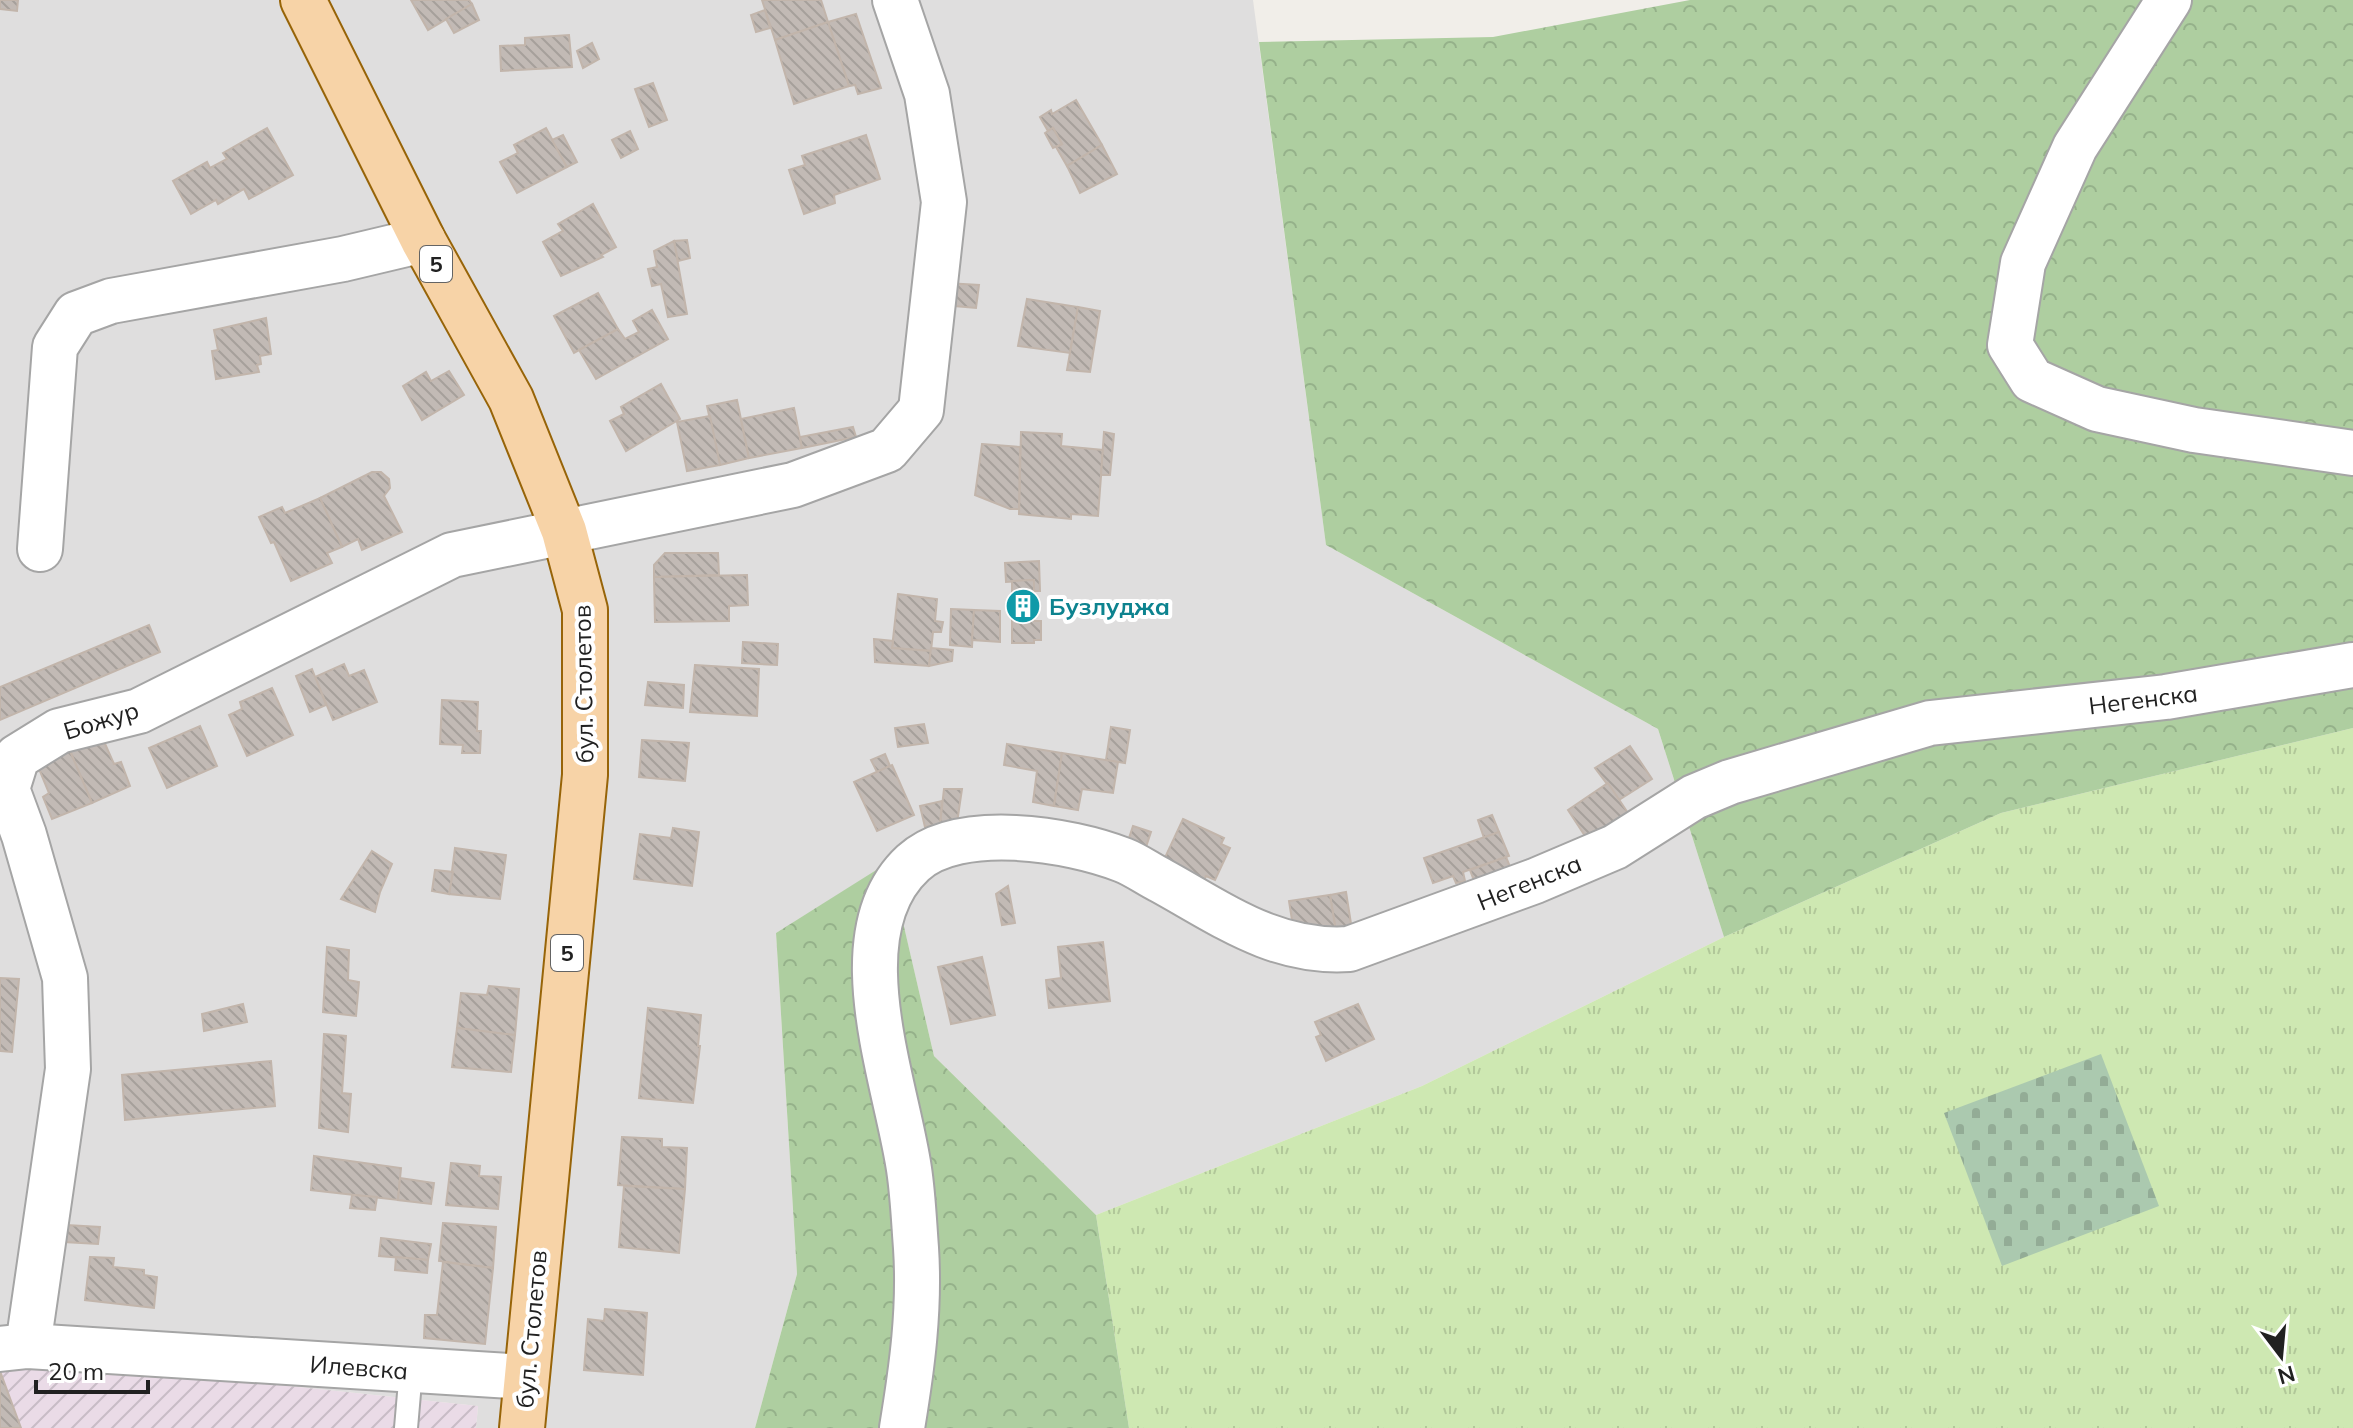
<svg xmlns="http://www.w3.org/2000/svg" width="2353" height="1428" viewBox="0 0 2353 1428" font-family="Mulish,sans-serif">
	<style>
		.residential { fill: #dfdede }
		.industrial { fill: url(#industrial-furrows) }
		.grass { fill: url(#grass-tufts) }
		.forest { fill: url(#forest-crowns) }
		.cemetery { fill: url(#cemetery-stones) }
		.building { fill: url(#building-back-hatch); stroke: #c2b5ab; stroke-width: 2 }
		.lines { fill: none; stroke-linecap: round; stroke-linejoin: round }
		.service-casing { stroke: #a5a5a5; stroke-width: 26 }
		.minor-casing { stroke: #a5a5a5; stroke-width: 48 }
		.primary-casing { stroke: #976408; stroke-width: 48 }
		.service { stroke: #fff; stroke-width: 22 }
		.minor { stroke: #fff; stroke-width: 44 }
		.primary { stroke: #f7d3a7; stroke-width: 44 }
		.labels { text-anchor: middle; dominant-baseline: central; stroke-width: 8; stroke-linejoin: round; paint-order: stroke }
		.shield { fill: #fff; stroke: #646464; stroke-width: 2 }
		.shield-label { font-size: 22px; font-weight: bold; fill: #212121 }
		.culture-label { font-size: 24px; font-weight: bold; fill: #0d838f; stroke: #fff; text-anchor: start }
		.street-label { font-size: 24px; fill: #212121; stroke: #fff }
	</style>
	<defs>
		<pattern id="industrial-furrows" width="10" height="10" patternUnits="userSpaceOnUse" patternTransform="scale(2)"><rect width="10" height="10" fill="#eadbe7"/><path d="M-1 1l2-2M0 10L10 0M9 11l2-2" fill="none" stroke="#c8bcc6"/></pattern>
		<pattern id="grass-tufts" width="24" height="20" patternUnits="userSpaceOnUse" patternTransform="scale(2)"><rect width="24" height="20" fill="#cee8b2"/><path d="M3 7l-1-3M5 7V3M7 7l1-3M15 17l-1-3M17 17v-4M19 17l1-3" fill="none" stroke="#b1c799"/></pattern>
		<pattern id="forest-crowns" width="20" height="18" patternUnits="userSpaceOnUse" patternTransform="scale(2)"><rect width="20" height="18" fill="#aecea0"/><path d="M2 6a3 3 0 1 1 6 0M12 15a3 3 0 1 1 6 0" fill="none" stroke="#95b18a"/></pattern>
		<pattern id="cemetery-stones" width="16" height="16" patternUnits="userSpaceOnUse" patternTransform="scale(2)"><rect width="16" height="16" fill="#abc9af"/><path d="M2 7V4a2 2 0 0 1 4 0v3zM10 15v-3a2 2 0 0 1 4 0v3z" fill="#93ac96"/></pattern>
		<pattern id="building-back-hatch" width="6" height="6" patternUnits="userSpaceOnUse" patternTransform="scale(2)"><rect width="6" height="6" fill="#c2bab5"/><path d="M-1 5l2 2M0 0l6 6M5-1l2 2" fill="none" stroke="#a6a09b"/></pattern>
	</defs>
	<rect width="100%" height="100%" fill="#f1eee9"/>
	<polygon class="residential" points="0,0 1253,0 1326,545 1658,729 1724,937 1422,1086 1096,1215 934,1056 889,863 776,933 797,1274 755,1428 476,1428 478,1406 158,1372 0,1351"/>
	<polygon class="industrial" points="0,1351 158,1372 478,1406 476,1428 0,1428"/>
	<polygon class="grass" points="2353,728 2353,1428 1129,1428 1096,1215 1422,1086 1724,937 2001,813"/>
	<g class="forest">
		<polygon points="1690,0 2353,0 2353,728 2001,813 1724,937 1658,729 1326,545 1259,42 1493,37"/>
		<polygon points="889,862 934,1056 1096,1215 1129,1428 755,1428 797,1274 776,933"/>
	</g>
	<polygon class="cemetery" points="2101,1054 2159,1206 2002,1266 1944,1113"/>
	<g class="building">
		<polygon points="0,0 18,0 17,11 0,9"/>
		<polygon points="411,0 469,0 472,4 428,30"/>
		<polygon points="762,0 821,0 828,22 775,40"/>
		<polygon points="472,4 479,20 454,33 446,19"/>
		<polygon points="765,10 770,28 756,32 751,15"/>
		<polygon points="856,14 881,88 858,94 855,85 849,86 828,22"/>
		<polygon points="828,22 849,86 794,104 775,40"/>
		<polygon points="569,35 572,67 501,71 500,46 525,45 525,38"/>
		<polygon points="592,43 599,59 583,68 577,51"/>
		<polygon points="653,83 667,120 649,127 635,89"/>
		<polygon points="1076,100 1102,145 1067,166 1056,147 1062,144 1053,128 1048,131 1040,117 1051,110 1052,114"/>
		<polygon points="267,128 293,175 249,199 244,189 218,204 216,200 191,214 173,181 207,162 210,168 227,159 223,153"/>
		<polygon points="546,128 567,167 517,193 500,162 518,153 514,145"/>
		<polygon points="1053,128 1062,144 1053,148 1045,133"/>
		<polygon points="630,131 638,149 621,158 612,140"/>
		<polygon points="563,135 577,162 567,167 552,140"/>
		<polygon points="866,135 880,179 834,195 835,203 804,214 789,170 805,165 802,156"/>
		<polygon points="1102,145 1117,174 1080,193 1067,166"/>
		<polygon points="593,204 616,247 601,255 603,257 561,276 543,242 563,231 558,224"/>
		<polygon points="687,240 690,258 678,261 674,241"/>
		<polygon points="674,241 687,314 668,317 661,284 652,286 648,269 657,267 654,251"/>
		<polygon points="946,283 979,285 976,308 943,305"/>
		<polygon points="598,293 618,329 574,353 554,316"/>
		<polygon points="1027,299 1078,307 1070,353 1018,346"/>
		<polygon points="1078,307 1100,311 1090,372 1067,370"/>
		<polygon points="652,310 668,339 596,379 579,350 618,329 625,339 639,332 633,321"/>
		<polygon points="266,318 271,354 260,356 261,364 257,365 259,372 216,379 212,351 218,350 214,330"/>
		<polygon points="449,371 464,395 422,420 403,386 426,372 431,381"/>
		<polygon points="661,384 680,419 626,451 610,421 624,414 621,407"/>
		<polygon points="737,400 749,458 720,465 707,406"/>
		<polygon points="794,408 802,448 749,458 741,419"/>
		<polygon points="710,416 720,465 687,471 677,422"/>
		<polygon points="853,427 856,437 802,448 800,437"/>
		<polygon points="1021,432 1062,434 1061,446 1103,450 1098,516 1071,514 1071,519 1019,514"/>
		<polygon points="1104,432 1114,434 1110,475 1101,475"/>
		<polygon points="982,444 1020,447 1019,509 1010,509 975,495"/>
		<polygon points="372,472 381,472 389,479 390,488 384,496 402,532 362,550 358,539 342,547 320,498"/>
		<polygon points="320,498 342,547 327,553 332,563 291,581 274,542 271,543 259,517 282,507 285,513"/>
		<polygon points="665,553 718,553 719,575 654,577 654,565"/>
		<polygon points="1039,561 1040,591 1034,591 1034,580 1006,582 1005,563"/>
		<polygon points="747,575 748,605 729,606 729,621 655,622 654,577"/>
		<polygon points="1034,580 1034,621 1041,621 1041,640 1034,640 1034,643 1012,643 1012,581"/>
		<polygon points="898,594 937,599 935,621 943,622 941,632 933,632 931,651 892,648"/>
		<polygon points="951,609 974,610 972,647 950,645"/>
		<polygon points="974,610 1000,611 1000,642 972,640"/>
		<polygon points="149,625 160,652 0,720 0,687"/>
		<polygon points="874,639 893,641 892,648 931,651 929,666 875,662"/>
		<polygon points="743,642 778,644 777,665 742,663"/>
		<polygon points="931,648 953,650 952,661 929,666"/>
		<polygon points="344,664 349,676 364,670 377,702 333,720 315,677"/>
		<polygon points="695,665 759,669 757,716 690,712"/>
		<polygon points="312,669 326,705 310,712 296,676"/>
		<polygon points="648,682 684,685 683,708 645,705"/>
		<polygon points="272,688 293,735 247,756 229,715 242,709 240,702"/>
		<polygon points="442,700 478,702 477,731 481,731 480,753 462,753 463,745 440,744"/>
		<polygon points="924,724 928,743 898,747 895,728"/>
		<polygon points="200,726 217,766 167,788 149,748"/>
		<polygon points="1111,727 1130,730 1125,763 1106,760"/>
		<polygon points="102,737 114,764 121,762 130,786 92,803 70,751"/>
		<polygon points="642,740 689,743 685,781 639,777"/>
		<polygon points="1007,744 1062,753 1054,806 1033,802 1037,771 1004,765"/>
		<polygon points="1630,746 1652,779 1619,800 1595,768"/>
		<polygon points="70,751 92,803 52,819 43,797 49,793 37,764"/>
		<polygon points="1062,753 1118,762 1113,793 1082,789 1078,810 1054,806"/>
		<polygon points="885,754 890,766 877,772 871,760"/>
		<polygon points="892,765 914,815 877,831 854,782"/>
		<polygon points="1608,783 1632,819 1587,839 1568,810"/>
		<polygon points="944,789 962,789 957,823 940,824"/>
		<polygon points="942,801 940,824 925,827 920,806"/>
		<polygon points="1492,815 1499,832 1484,838 1478,820"/>
		<polygon points="1183,819 1224,838 1221,844 1230,848 1215,880 1206,876 1203,883 1162,864"/>
		<polygon points="1133,826 1151,832 1140,865 1122,859"/>
		<polygon points="673,828 699,832 692,886 634,879 640,834 671,838"/>
		<polygon points="1499,832 1509,856 1463,872 1465,881 1456,883 1453,876 1433,883 1424,858"/>
		<polygon points="455,848 506,855 500,899 449,894"/>
		<polygon points="372,851 392,864 380,892 375,912 341,899"/>
		<polygon points="1506,857 1513,874 1478,891 1470,870"/>
		<polygon points="435,870 453,872 449,894 432,891"/>
		<polygon points="1008,886 1015,923 1002,925 996,894"/>
		<polygon points="1346,892 1352,930 1336,932 1330,895"/>
		<polygon points="1330,895 1336,932 1295,939 1289,901"/>
		<polygon points="1103,942 1110,1001 1049,1008 1046,980 1061,978 1058,947"/>
		<polygon points="327,947 349,950 348,980 359,982 356,1016 323,1012"/>
		<polygon points="982,957 995,1015 951,1024 938,967"/>
		<polygon points="0,978 19,979 12,1052 0,1051"/>
		<polygon points="489,986 519,989 515,1035 457,1028 461,993 487,995"/>
		<polygon points="243,1004 247,1022 204,1031 202,1014"/>
		<polygon points="1358,1004 1374,1039 1326,1061 1316,1037 1321,1035 1315,1022"/>
		<polygon points="648,1008 701,1015 698,1046 700,1046 693,1103 639,1098"/>
		<polygon points="457,1028 515,1035 511,1072 452,1067"/>
		<polygon points="324,1034 346,1036 342,1093 351,1094 348,1132 319,1128"/>
		<polygon points="271,1061 275,1106 125,1120 122,1075"/>
		<polygon points="622,1137 662,1139 662,1147 687,1148 685,1189 618,1185"/>
		<polygon points="314,1156 401,1168 398,1200 311,1190"/>
		<polygon points="451,1163 480,1166 479,1176 501,1177 498,1209 446,1205"/>
		<polygon points="400,1178 434,1183 431,1204 398,1200"/>
		<polygon points="624,1186 685,1189 679,1253 619,1247"/>
		<polygon points="352,1195 377,1197 375,1210 350,1208"/>
		<polygon points="443,1223 496,1227 493,1268 439,1261"/>
		<polygon points="66,1225 100,1227 98,1244 64,1242"/>
		<polygon points="381,1238 431,1244 428,1260 379,1256"/>
		<polygon points="90,1257 114,1258 113,1267 144,1270 144,1275 157,1277 154,1308 85,1300"/>
		<polygon points="396,1257 428,1260 427,1273 395,1270"/>
		<polygon points="443,1262 493,1268 485,1344 424,1338 425,1315 437,1315"/>
		<polygon points="605,1309 647,1313 643,1375 584,1370 588,1319 604,1321"/>
		<polygon points="0,1371 21,1428 0,1428"/>
	</g>
	<g class="lines">
		<defs>
			<polyline id="service" points="406,1428 411,1370"/>
			<g id="minor">
				<polyline points="2169,0 2075,147 2023,263 2010,345 2032,380 2097,409 2194,430 2353,453"/>
				<polyline points="40,549 55,347 76,314 111,301 343,259 423,240"/>
				<polyline points="28,1346 68,1069 65,978 24,835 7,789 17,757 59,731 139,711 452,555 793,485 887,450 921,410 944,202 927,94 895,0"/>
				<polyline points="0,1349 28,1346 526,1377"/>
				<path d="M902,1428C912,1368 920,1309 916,1248C914,1222 913,1195 909,1169C896,1081 837,933 913,863C959,821 1070,839 1123,860C1136,865 1148,874 1160,880C1222,914 1275,954 1349,949L1535,881L1615,847L1694,797L1730,782L1930,723L2166,697L2353,665"/>
			</g>
			<polyline id="primary" points="303,0 423,240 511,399 564,531 585,610 585,775 522,1428"/>
		</defs>
		<use href="#service" class="service-casing"/>
		<use href="#minor" class="minor-casing"/>
		<use href="#primary" class="primary-casing"/>
		<use href="#service" class="service"/>
		<use href="#minor" class="minor"/>
		<use href="#primary" class="primary"/>
	</g>
	<defs>
		<symbol id="building-disc" viewBox="-11 -11 22 22"><circle r="9.5" fill="#0f9aa8" stroke="#fff"/><path d="M-4-6H4V6H1V3H-1V6H-4ZM-2.5-4.3h1.7v1.8h-1.7ZM.8-4.3h1.7v1.8H.8ZM-2.5-1h1.7V.8h-1.7ZM.8-1h1.7V.8H.8Z" fill="#fff"/></symbol>
	</defs>
	<g fill-rule="evenodd">
		<use href="#building-disc" x="1003" y="586" width="40" height="40"/>
	</g>
	<g class="labels">
		<g class="shield">
			<rect x="420" y="246" width="32" height="36" rx="6"/>
			<rect x="551" y="935" width="32" height="36" rx="6"/>
		</g>
		<g class="shield-label">
			<text x="436" y="264">5</text>
			<text x="567" y="953">5</text>
		</g>
		<g class="culture-label">
			<text x="1049" y="606">Бузлуджа</text>
		</g>
		<g class="street-label">
			<text transform="translate(583 684) rotate(-91)">бул. Столетов</text>
			<text transform="translate(2143 699) rotate(-7)">Негенска</text>
			<text transform="translate(101 720) rotate(-17)">Божур</text>
			<text transform="translate(1529 882) rotate(-22)">Негенска</text>
			<text transform="translate(531 1329) rotate(-85)">бул. Столетов</text>
			<text transform="translate(359 1367) rotate(4)">Илевска</text>
		</g>
	</g>
	<g transform="translate(2281 1356) rotate(164)" stroke="#ffffff" stroke-width="6" paint-order="stroke">
	<path d="M0-6L14 30L0 20L-14 30Z" fill="#212121"/>
	<text y="-12" font-size="22" font-weight="bold" text-anchor="middle" fill="#212121">N</text>
	</g>
	<path d="M36 1380v12h112v-12" fill="none" stroke="#212121" stroke-width="4"/>
	<text x="48" y="1380" font-size="24" fill="#212121" stroke="#ffffff" stroke-width="6" paint-order="stroke">20 m</text>
</svg>
